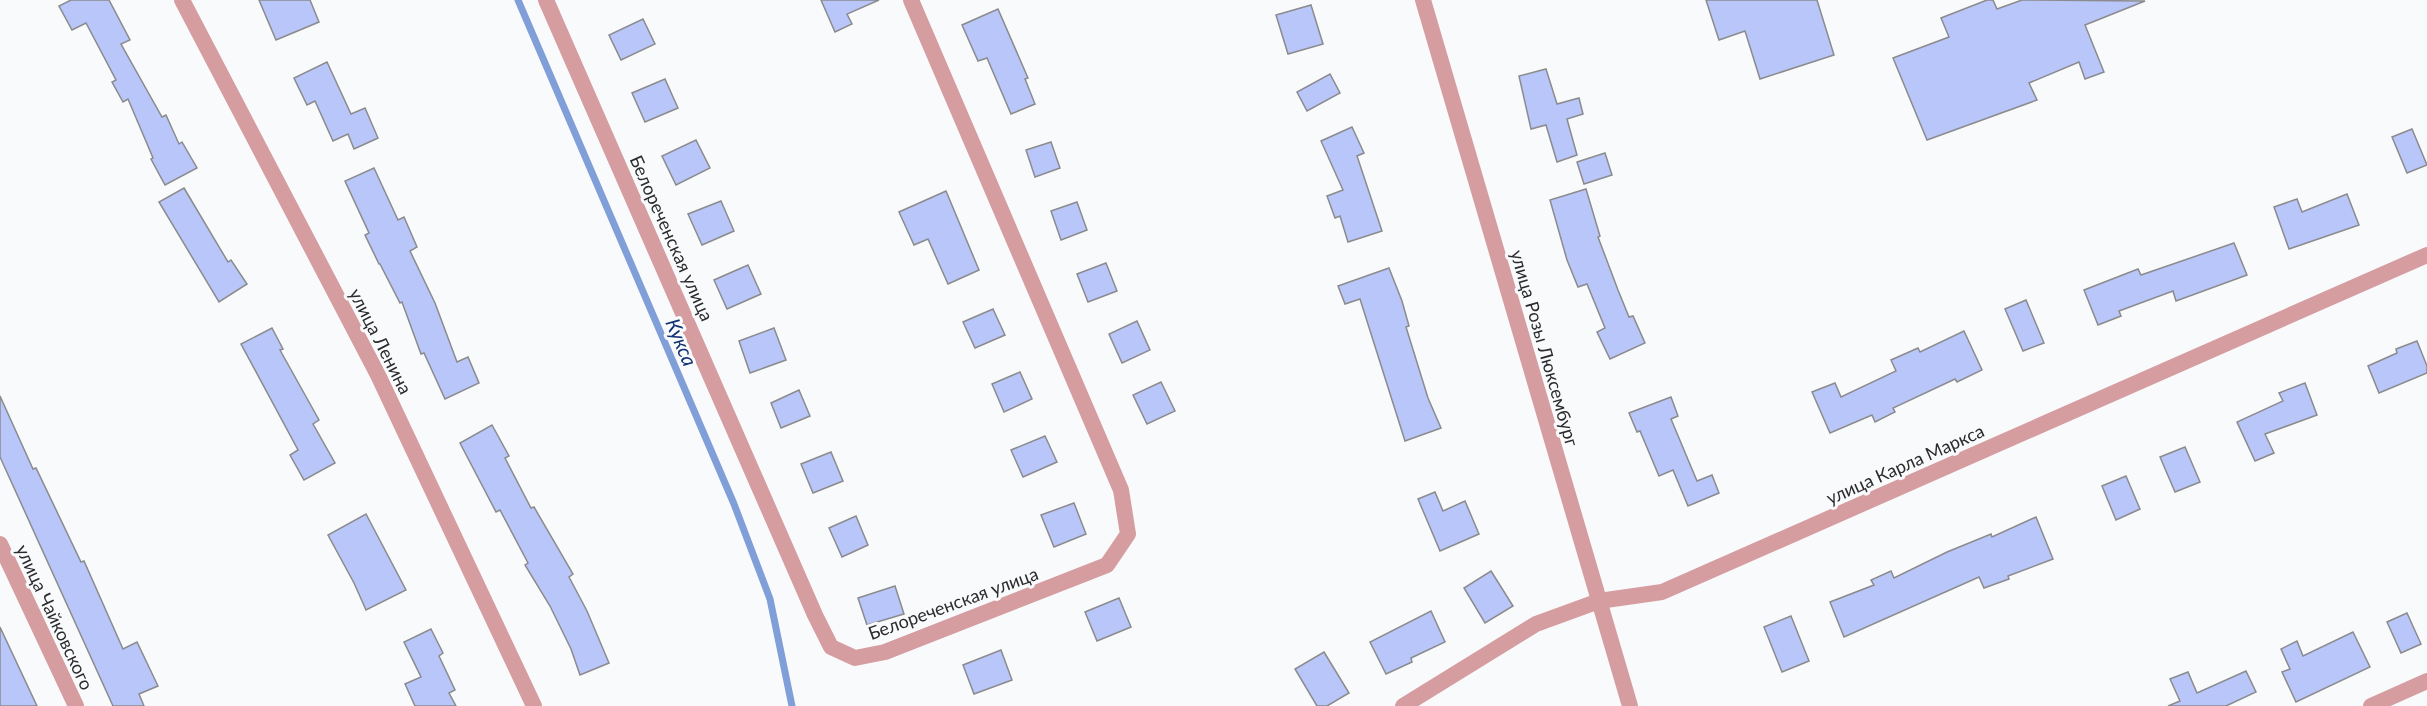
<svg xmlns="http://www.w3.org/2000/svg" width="2427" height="706" viewBox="0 0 2427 706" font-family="Lato,sans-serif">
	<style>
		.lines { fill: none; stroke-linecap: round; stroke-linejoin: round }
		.stream { stroke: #809ed7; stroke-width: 7 }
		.building { fill: #b8c6f9; stroke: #8b8b8d; stroke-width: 1.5 }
		.minor { stroke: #d69da1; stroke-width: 16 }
		.tertiary { stroke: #d69da1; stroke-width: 16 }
		.labels { text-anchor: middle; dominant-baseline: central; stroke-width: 6; stroke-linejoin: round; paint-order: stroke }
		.street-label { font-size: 18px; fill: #2b2b2c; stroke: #f9fafc }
		.water-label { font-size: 20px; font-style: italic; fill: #123274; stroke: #f9fafc }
	</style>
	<rect width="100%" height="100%" fill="#f9fafc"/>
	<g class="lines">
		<polyline class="stream" points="518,0 734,504 770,599 792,706"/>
	</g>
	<g class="building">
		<polygon points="71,0 109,0 130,40 121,44 162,117 166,115 179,144 182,142 197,168 165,185 151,159 153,158 128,99 123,102 112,82 116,80 86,23 72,30 59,6"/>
		<polygon points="259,0 310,0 319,22 276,40"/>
		<polygon points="821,0 879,0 847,14 852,24 835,32"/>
		<polygon points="1706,0 1817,0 1834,55 1760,79 1745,31 1719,40"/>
		<polygon points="1987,0 1993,0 1997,9 2022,0 2145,1 2085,25 2104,72 2085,79 2079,62 2029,83 2037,100 1927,140 1893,58 1949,37 1941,18"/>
		<polygon points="1311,5 1323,44 1288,54 1276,15"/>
		<polygon points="998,9 1028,78 1025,79 1035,104 1011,114 987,58 978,61 962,25"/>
		<polygon points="643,19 655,44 621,60 609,35"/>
		<polygon points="327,62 351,114 365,108 378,138 354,149 348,134 333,141 315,101 307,105 294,78"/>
		<polygon points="1546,69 1557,104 1579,98 1583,114 1567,119 1577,155 1557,162 1546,125 1531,129 1519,76"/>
		<polygon points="1330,74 1340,93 1307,111 1297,92"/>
		<polygon points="665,79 678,108 645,122 632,93"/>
		<polygon points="1352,127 1364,153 1357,156 1382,231 1348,242 1340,216 1335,218 1327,196 1343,190 1321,141"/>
		<polygon points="2412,129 2427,165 2407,173 2392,137"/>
		<polygon points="696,140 710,168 676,185 662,156"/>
		<polygon points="1051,142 1060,168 1035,177 1026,150"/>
		<polygon points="1605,153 1612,175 1584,184 1577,162"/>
		<polygon points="374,168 398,220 404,217 417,247 410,251 435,303 457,362 468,357 479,383 445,399 424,353 421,354 402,302 400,303 380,264 379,264 365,235 369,233 345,181"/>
		<polygon points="184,188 228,262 231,260 247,284 219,302 159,202"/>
		<polygon points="1586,189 1600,236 1598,237 1618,290 1629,317 1633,316 1645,343 1610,359 1597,332 1605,328 1587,284 1578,287 1567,260 1550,200"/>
		<polygon points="946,191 979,270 948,284 928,239 914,245 899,212"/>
		<polygon points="2347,194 2359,225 2289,249 2274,207 2297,199 2302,212"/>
		<polygon points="721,201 734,231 702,245 688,214"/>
		<polygon points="1077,202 1087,230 1061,240 1051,211"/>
		<polygon points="2234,243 2247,275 2176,301 2173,291 2119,311 2121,316 2098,325 2084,290 2138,269 2141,275"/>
		<polygon points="1106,263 1117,291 1088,302 1077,274"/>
		<polygon points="748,265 761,294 727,309 714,280"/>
		<polygon points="1389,268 1402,301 1409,326 1406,327 1428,398 1441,428 1405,441 1360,299 1345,304 1338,286"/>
		<polygon points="2026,300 2044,343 2023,351 2005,309"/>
		<polygon points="993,309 1005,335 975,348 963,322"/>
		<polygon points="1137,321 1150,350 1122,363 1109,334"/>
		<polygon points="272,328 283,349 280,350 319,420 313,424 335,463 304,480 290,455 298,450 241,344"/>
		<polygon points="774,328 786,360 750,373 739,341"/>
		<polygon points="1964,331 1982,370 1957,382 1955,379 1893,408 1895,412 1875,422 1872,415 1830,433 1812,392 1835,383 1841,397 1896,371 1891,360 1918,348 1920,352"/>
		<polygon points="2417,341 2427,366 2427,373 2379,393 2368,366 2397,353 2396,349"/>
		<polygon points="1020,372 1032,399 1004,412 992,384"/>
		<polygon points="1161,382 1175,411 1147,424 1133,395"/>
		<polygon points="2305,383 2317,415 2265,434 2274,453 2255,461 2237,422 2283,401 2279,393"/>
		<polygon points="799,390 810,416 781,428 771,403"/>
		<polygon points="0,396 33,469 36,468 81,562 84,561 123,649 137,642 158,686 139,694 144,706 113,706 0,457"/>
		<polygon points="1671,397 1678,416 1671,419 1697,481 1712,475 1719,493 1688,506 1673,470 1659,476 1640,431 1637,432 1629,413"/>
		<polygon points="492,425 509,456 505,458 531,508 534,507 573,574 569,577 587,611 609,663 580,675 571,649 550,606 525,565 528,563 500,510 496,512 460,443"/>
		<polygon points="1045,436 1057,462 1023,477 1011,450"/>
		<polygon points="2185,447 2200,482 2175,492 2160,457"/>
		<polygon points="831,452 843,481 813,493 801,464"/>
		<polygon points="2126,476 2140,509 2116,520 2102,486"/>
		<polygon points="1435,492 1443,511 1465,501 1479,534 1440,551 1418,499"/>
		<polygon points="1074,503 1086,534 1054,547 1041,515"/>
		<polygon points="366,514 406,590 366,610 354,583 328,535"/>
		<polygon points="856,516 868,545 842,557 829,528"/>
		<polygon points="2036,517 2053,559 2008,576 2009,579 1984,588 1979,577 1844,637 1830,602 1874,585 1871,580 1891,571 1894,578 1947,552 1991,534 1992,537"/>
		<polygon points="1491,571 1513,606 1485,623 1464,588"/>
		<polygon points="895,586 904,614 867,625 858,598"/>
		<polygon points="1119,598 1131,627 1097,641 1085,612"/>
		<polygon points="1431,611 1445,642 1411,658 1412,662 1386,674 1370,642"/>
		<polygon points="2407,613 2421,644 2401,653 2387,622"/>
		<polygon points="1791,616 1809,661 1782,672 1764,627"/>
		<polygon points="0,627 37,706 0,706"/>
		<polygon points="431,629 443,653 439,656 455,690 449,693 456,706 415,706 405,684 421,677 404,642"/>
		<polygon points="2353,632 2370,667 2296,702 2282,672 2290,669 2281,649 2297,641 2303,656"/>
		<polygon points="1001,650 1012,680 974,694 963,665"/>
		<polygon points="1324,652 1349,693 1327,706 1317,706 1295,669"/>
		<polygon points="2246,671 2256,692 2226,706 2168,706 2180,701 2170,679 2188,672 2197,693"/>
	</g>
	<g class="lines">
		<g class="minor">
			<polyline points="546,0 815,615 831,647 855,658 885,652 1107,565 1128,534 1121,490 911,0"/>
			<polyline points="1423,0 1630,706"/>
			<polyline points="0,544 76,706"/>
			<polyline points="1403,706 1536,624 1599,601 1662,592 2427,255"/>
			<polyline points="2371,706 2427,681"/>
		</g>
		<polyline class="tertiary" points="182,0 378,375 534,706"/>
	</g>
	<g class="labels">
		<g class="street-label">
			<text transform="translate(672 238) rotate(66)">Белореченская улица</text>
			<text transform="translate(381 341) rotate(63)">улица Ленина</text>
			<text transform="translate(1545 348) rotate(74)">улица Розы Люксембург</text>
			<text transform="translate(1905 464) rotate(-24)">улица Карла Маркса</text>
			<text transform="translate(953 603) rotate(-20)">Белореченская улица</text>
			<text transform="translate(55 617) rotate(65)">улица Чайковского</text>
		</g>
		<g class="water-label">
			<text transform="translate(682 342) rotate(67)">Кукса</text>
		</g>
	</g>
</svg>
